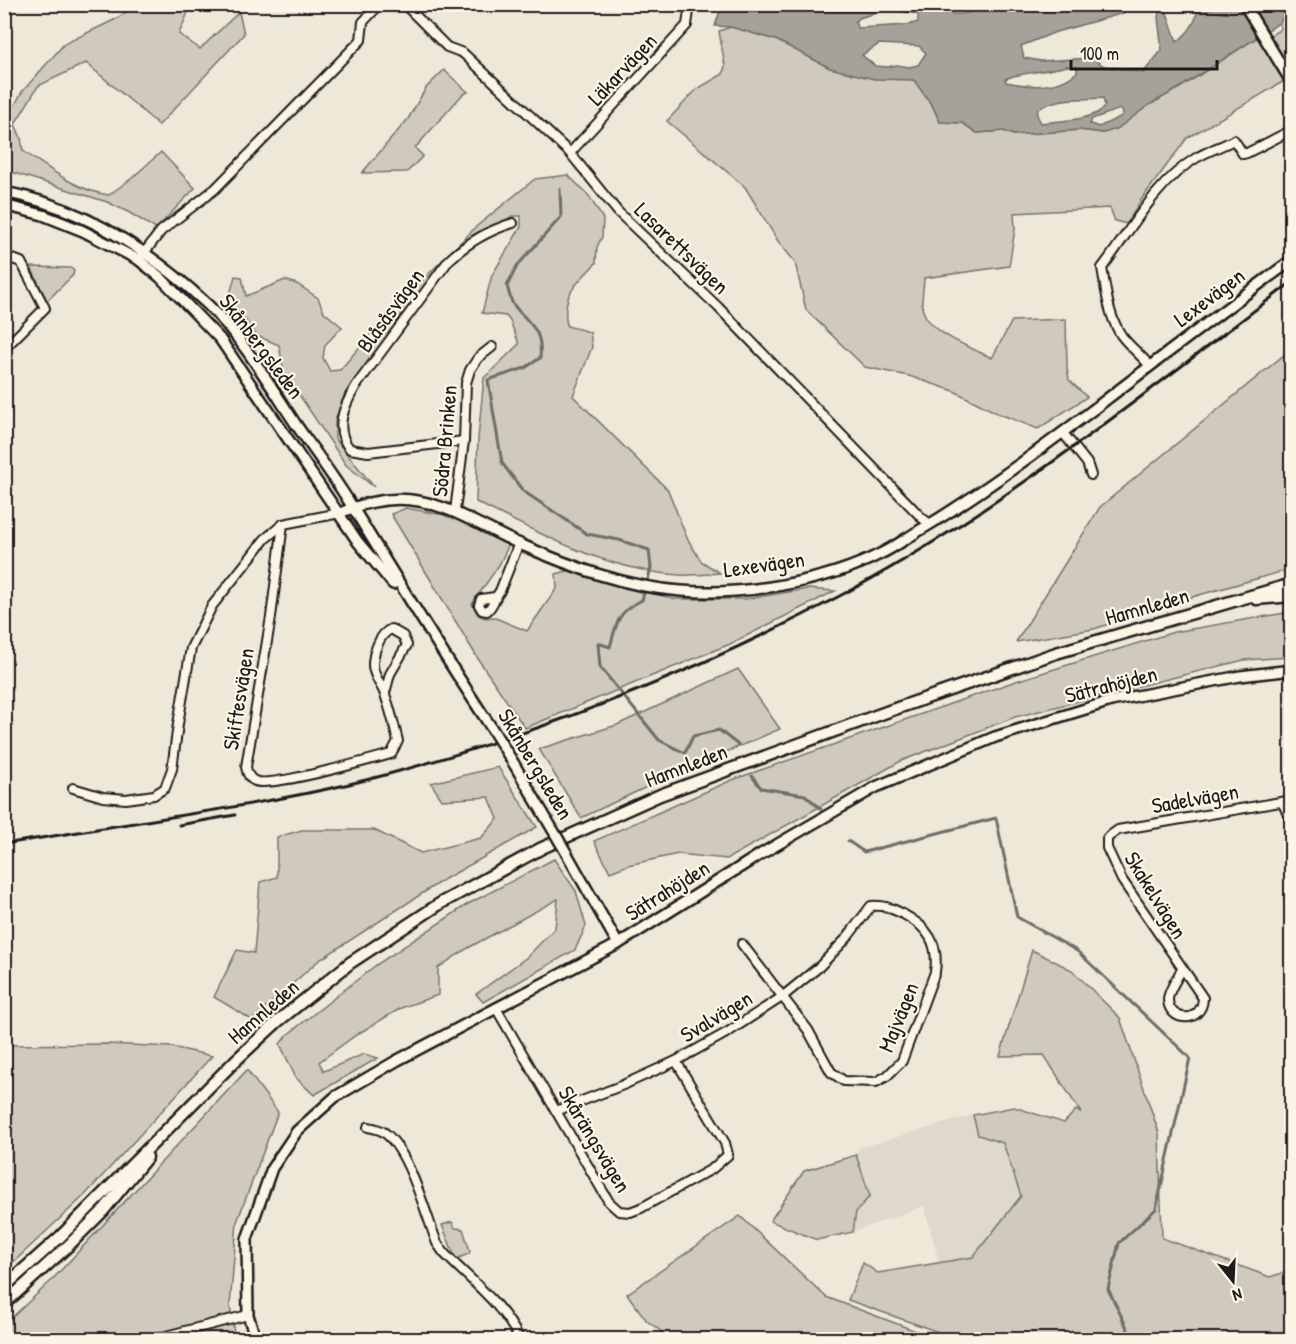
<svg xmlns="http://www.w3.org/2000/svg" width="1296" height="1344" viewBox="0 0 1296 1344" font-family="'Patrick Hand',sans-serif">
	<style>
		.built { fill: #ded9cb }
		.green { fill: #cfcabd; stroke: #76736c; stroke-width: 1.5 }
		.water { fill: #a7a299; stroke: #6f6c67; stroke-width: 1.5; fill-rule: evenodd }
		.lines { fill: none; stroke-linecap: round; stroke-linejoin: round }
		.stream { stroke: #6f6c67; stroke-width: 3 }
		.minor-casing { stroke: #1c1c1c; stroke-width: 12 }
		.tertiary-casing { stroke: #1c1c1c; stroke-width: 14 }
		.secondary-casing { stroke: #1c1c1c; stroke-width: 15 }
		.minor { stroke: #fcf5e5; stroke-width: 8 }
		.tertiary { stroke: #fcf5e5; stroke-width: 9 }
		.secondary { stroke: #fcf5e5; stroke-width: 10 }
		.rail { stroke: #1c1c1c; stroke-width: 3 }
		.tertiary-bridge-casing { stroke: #1c1c1c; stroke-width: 14; stroke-linecap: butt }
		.tertiary-bridge { stroke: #fcf5e5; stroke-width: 9 }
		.labels { text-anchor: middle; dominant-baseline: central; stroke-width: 4.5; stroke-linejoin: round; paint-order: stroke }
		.street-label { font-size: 22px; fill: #1c1c1c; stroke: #fcf5e5 }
	</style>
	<rect width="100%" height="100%" fill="#eee8d9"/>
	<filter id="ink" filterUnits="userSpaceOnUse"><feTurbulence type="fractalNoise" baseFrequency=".0167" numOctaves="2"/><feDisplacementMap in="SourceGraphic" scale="12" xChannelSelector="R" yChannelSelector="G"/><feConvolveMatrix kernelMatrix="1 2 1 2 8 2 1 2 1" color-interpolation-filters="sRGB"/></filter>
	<g filter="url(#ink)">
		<polygon class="built" points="973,1115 978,1135 1003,1143 1021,1196 973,1257 939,1262 924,1206 853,1232 856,1212 870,1196 856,1155 859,1148"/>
		<g class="green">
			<path d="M191,5L179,34L200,49L239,12L244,34L159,125L86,63L38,86L15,124L21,138L23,151C50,169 77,191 109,195L132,178L161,152L195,188L156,229L128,212L107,202L5,170V123L22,92L64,44L116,19L136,5Z"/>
			<path d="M1291,7V77L1187,138L1141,200L1127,224L1115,221L1110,208L1014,213L1015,229L1009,266L924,278C924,288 920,302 923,311C931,334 972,348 992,358L1012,321L1066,319L1067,368L1069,380L1087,397L1038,429L997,413L954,391L909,376L865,367L806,310L795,262L778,241L745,187L667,121L697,89L723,74L725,66L719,31L731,27L776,40L830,68L914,80L933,107L940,122L962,123L977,133L1004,131L1013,135L1080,130L1103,133L1117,128L1149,105L1181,87L1263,33L1268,37L1281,29L1279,23Z"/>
			<polygon points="444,70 468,92 462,95 415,148 423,156 407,172 362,173 408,119 426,88"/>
			<path d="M568,175L589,196L603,219L602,237L597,247L596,263C576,284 561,294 567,326L590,332L592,347L573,396L668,490L687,538L701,561L720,573C707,574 692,576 679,575C605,570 541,534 476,502L478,438L484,378L519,344L510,321L506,316L482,313L492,275L521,227V216H512L453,255L345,393L335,421V439L374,487L346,465L284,372L279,345L257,336L229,298L235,276L242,277L246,296L285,280L297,284L318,298L324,312L342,327L325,345L323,358L330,371L340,370L388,314L477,226L535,179Z"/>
			<polygon points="31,267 71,268 74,271 73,275 47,301"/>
			<polygon points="1291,349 1291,569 1185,599 1094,629 1016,642 1100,507"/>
			<polygon points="406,508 438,514 455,513 511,540 499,565 472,604 478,615 485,618 493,617 527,631 557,588 556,574 574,569 674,599 745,599 808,589 835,591 730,644 525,728 480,662 391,514"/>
			<polygon points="1291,612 1291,657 1244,660 1015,717 901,761 727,859 678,854 628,865 610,872 594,841 732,780 1016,681 1174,632"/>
			<polygon points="738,669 780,729 674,774 581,818 539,749 617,725"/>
			<polygon points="498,767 537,827 443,880 318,961 252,1020 214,997 237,950 254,953 260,882 277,877 277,837 302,830 374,830 421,853 481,838 498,819 489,797 442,800 431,783"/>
			<polygon points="554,859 576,891 586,926 575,950 483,1002 476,994 527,957 555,928 558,899 468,948 438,968 438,995 401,1008 356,1035 319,1062 324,1071 364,1054 378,1058 314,1095 296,1078 280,1044 287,1035 376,965 468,904"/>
			<polygon points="1032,950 1072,970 1120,1018 1159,1133 1162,1238 1270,1277 1291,1270 1291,1339 958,1339 848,1300 863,1263 878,1273 973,1257 1021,1196 1003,1143 978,1135 973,1115 1014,1107 1064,1123 1076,1110 1081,1113 1044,1055 1000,1056"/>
			<polygon points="107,1044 172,1047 212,1056 85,1195 5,1270 5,1045"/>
			<polygon points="247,1070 278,1112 237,1222 230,1306 235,1339 5,1340 5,1324 51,1281"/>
			<polygon points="856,1155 870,1196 856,1212 853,1232 817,1240 770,1221 804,1171"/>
			<polygon points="740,1216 826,1297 937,1339 672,1339 647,1321 627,1294"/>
			<polygon points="452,1222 455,1228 463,1229 470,1251 469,1254 456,1259 442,1225"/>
		</g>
		<path class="water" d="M819,4L821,6L949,4L952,14C964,15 976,12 985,5H1121L1124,13L1056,32L1021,46L1024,58L1041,61L1092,58L1104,66L1143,73L1162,50L1158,18L1160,5H1167V13L1177,42C1189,32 1196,23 1198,8L1211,9L1220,4L1292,5L1291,7L1279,23L1181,87L1149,105L1117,129L1103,133L1080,130L1013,135L1004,131L977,133L962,123L940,122L933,107L914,80L874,79L830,68L776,40L731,27L715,26L720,11L719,5ZM888,9L918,14V22L908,25L858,28L855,22L859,18ZM879,44L919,46L926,53L918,65L909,67L897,65L888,67L875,66L862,55ZM1067,66L1077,67V72C1059,89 1029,87 1006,82L1005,79C1025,71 1046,72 1067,66ZM1103,98L1105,106C1096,121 1058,121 1041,123L1037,115L1038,109C1058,96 1080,100 1103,98ZM1120,109L1123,112L1122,116L1099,127L1090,124L1092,119Z"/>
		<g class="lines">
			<g class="stream">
				<path d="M560,189L561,217L517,266L507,286C509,292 510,299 513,304C529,325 543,328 540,358L525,368L488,380L502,463L523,491L587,534L619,540L649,550L651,568L642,600C617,612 617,622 610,647L598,643L600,667L659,740L685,753L693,736L719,730L738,745"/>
				<polyline points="752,776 761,788 805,795 821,809"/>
				<polyline points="848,841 864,852 996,818 1017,917 1077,951 1190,1058 1156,1209 1119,1243 1108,1289 1133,1340"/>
			</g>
			<defs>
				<g id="minor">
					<polyline points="404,4 447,47 463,53 570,153 618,212 718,307 922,518 930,524"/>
					<polyline points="570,153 687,25 690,4"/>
					<polyline points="4,256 21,262 45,308 4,349"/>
					<polyline points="141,257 161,231 215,189 361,40 363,22 380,4"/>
					<path d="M1150,366C1141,355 1129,346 1121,335C1108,315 1106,290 1102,268C1131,230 1155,183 1196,158C1208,151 1222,146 1234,140L1243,154L1247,153L1292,130"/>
					<polyline points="1063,433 1087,463 1091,475"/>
					<path d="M464,441L368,452L350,449C333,429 344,406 356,386L449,260C467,243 490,230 513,223"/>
					<polyline points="455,511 464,441 466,383 470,370 478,358 492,347"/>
					<path d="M283,524L271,617L246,767C247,773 249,779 255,781C270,788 369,760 391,754L398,741C394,725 390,707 384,692C380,683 373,675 373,665C373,654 379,634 391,629L403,636L407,645L390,674L385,693"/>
					<path d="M495,597L481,599L479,605L482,610L487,611C494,605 494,598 500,591L519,543"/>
					<polyline points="73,788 103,797 126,799 154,795 165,788 172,769 178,724 191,648 212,606 265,539 283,524 340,513"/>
					<polyline points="1282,802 1292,822"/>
					<path d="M1182,969C1178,977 1169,989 1168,999C1168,1022 1202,1025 1203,998L1122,880L1107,848V838L1118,830L1292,800"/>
					<polyline points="496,1008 609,1202 619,1211 630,1212 641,1208 712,1169 728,1155 725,1143 676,1061"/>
					<path d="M556,1111L623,1085L676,1061L728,1032L782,997L820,966L846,939L871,906C884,905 891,908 903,914C928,927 939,943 935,972L902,1061L887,1076L876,1082L844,1081L831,1072L808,1030L742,944"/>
					<path d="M368,1127C374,1128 380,1129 385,1133C409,1151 426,1215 437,1243L444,1253C472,1282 502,1303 520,1340"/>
					<polyline points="150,1340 248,1315"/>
				</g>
				<g id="tertiary">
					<polyline points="1244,4 1292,83"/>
					<path d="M4,192C83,207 151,251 208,305C242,337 271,387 297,426C316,453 336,480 353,508C398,581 442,653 489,724"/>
					<polyline points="4,205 43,215 83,231 139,260 160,277 220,339 358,542 393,584"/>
					<path d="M340,513C417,479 455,515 522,545C572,567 626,587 681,591C742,596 826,582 880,554C895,547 908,537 922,529C982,493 1038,451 1094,409C1159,359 1225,309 1292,260"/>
					<polyline points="514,764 543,813"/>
					<polyline points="567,854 618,944"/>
					<polyline points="256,1340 248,1315 247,1239 272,1168 297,1131 335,1097 396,1061 618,944 761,854 876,787 995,737 1111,701 1240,676 1292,670"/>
				</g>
				<g id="secondary">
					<polyline points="1256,599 1292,596"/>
					<polyline points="4,1287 60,1237 236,1060 277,1022 350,963 441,903 542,848 660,795 889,711 1056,653 1292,584"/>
					<polyline points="4,1304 69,1245 103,1211 147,1157"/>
				</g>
			</defs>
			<use href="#minor" class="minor-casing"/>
			<use href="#tertiary" class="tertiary-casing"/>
			<use href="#secondary" class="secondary-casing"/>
			<use href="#minor" class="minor"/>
			<use href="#tertiary" class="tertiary"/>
			<use href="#secondary" class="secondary"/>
			<g class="rail">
				<polyline points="179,825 235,815"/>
				<path d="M4,844C68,834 132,823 196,813C259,803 323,792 385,775C547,731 703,670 851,590C1008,505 1150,389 1292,282"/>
			</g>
			<defs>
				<g id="tertiary-bridge">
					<polyline points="489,724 514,764"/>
					<polyline points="543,813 567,854"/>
				</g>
			</defs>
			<use href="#tertiary-bridge" class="tertiary-bridge-casing"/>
			<use href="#tertiary-bridge" class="tertiary-bridge"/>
		</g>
	</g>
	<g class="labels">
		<g class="street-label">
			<text transform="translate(622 69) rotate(-47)">Läkarvägen</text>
			<text transform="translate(682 248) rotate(44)">Lasarettsvägen</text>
			<text transform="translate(1209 297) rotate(-37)">Lexevägen</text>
			<text transform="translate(390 310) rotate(-54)">Blåsåsvägen</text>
			<text transform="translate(262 346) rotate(53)">Skånbergsleden</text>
			<text transform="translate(444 441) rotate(-85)">Södra Brinken</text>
			<text transform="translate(764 564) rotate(-8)">Lexevägen</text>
			<text transform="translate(1147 606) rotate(-16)">Hamnleden</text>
			<text transform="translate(1111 684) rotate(-14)">Sätrahöjden</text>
			<text transform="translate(238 699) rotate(-81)">Skiftesvägen</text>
			<text transform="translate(536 764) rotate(59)">Skånbergsleden</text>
			<text transform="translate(686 765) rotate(-21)">Hamnleden</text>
			<text transform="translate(1195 798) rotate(-10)">Sadelvägen</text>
			<text transform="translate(667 890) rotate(-32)">Sätrahöjden</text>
			<text transform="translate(1156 895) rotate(58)">Skakelvägen</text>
			<text transform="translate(263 1011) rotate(-41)">Hamnleden</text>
			<text transform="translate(716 1016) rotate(-31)">Svalvägen</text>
			<text transform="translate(898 1017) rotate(-68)">Majvägen</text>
			<text transform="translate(595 1139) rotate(59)">Skårängsvägen</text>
		</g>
	</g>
	<rect width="1296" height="1344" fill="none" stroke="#fcf5e5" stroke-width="24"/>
	<rect x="12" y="12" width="1272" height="1320" fill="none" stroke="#1c1c1c" stroke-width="2" filter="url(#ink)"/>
	<g transform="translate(1233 1281) rotate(162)" stroke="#fcf5e5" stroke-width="4.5" paint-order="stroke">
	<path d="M0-4.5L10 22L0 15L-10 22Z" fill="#1c1c1c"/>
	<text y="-9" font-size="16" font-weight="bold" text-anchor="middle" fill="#1c1c1c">N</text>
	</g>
	<path d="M1071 60v9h146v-9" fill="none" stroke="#1c1c1c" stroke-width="3"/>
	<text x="1080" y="60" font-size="18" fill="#1c1c1c" stroke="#fcf5e5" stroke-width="4.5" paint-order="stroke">100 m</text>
</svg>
